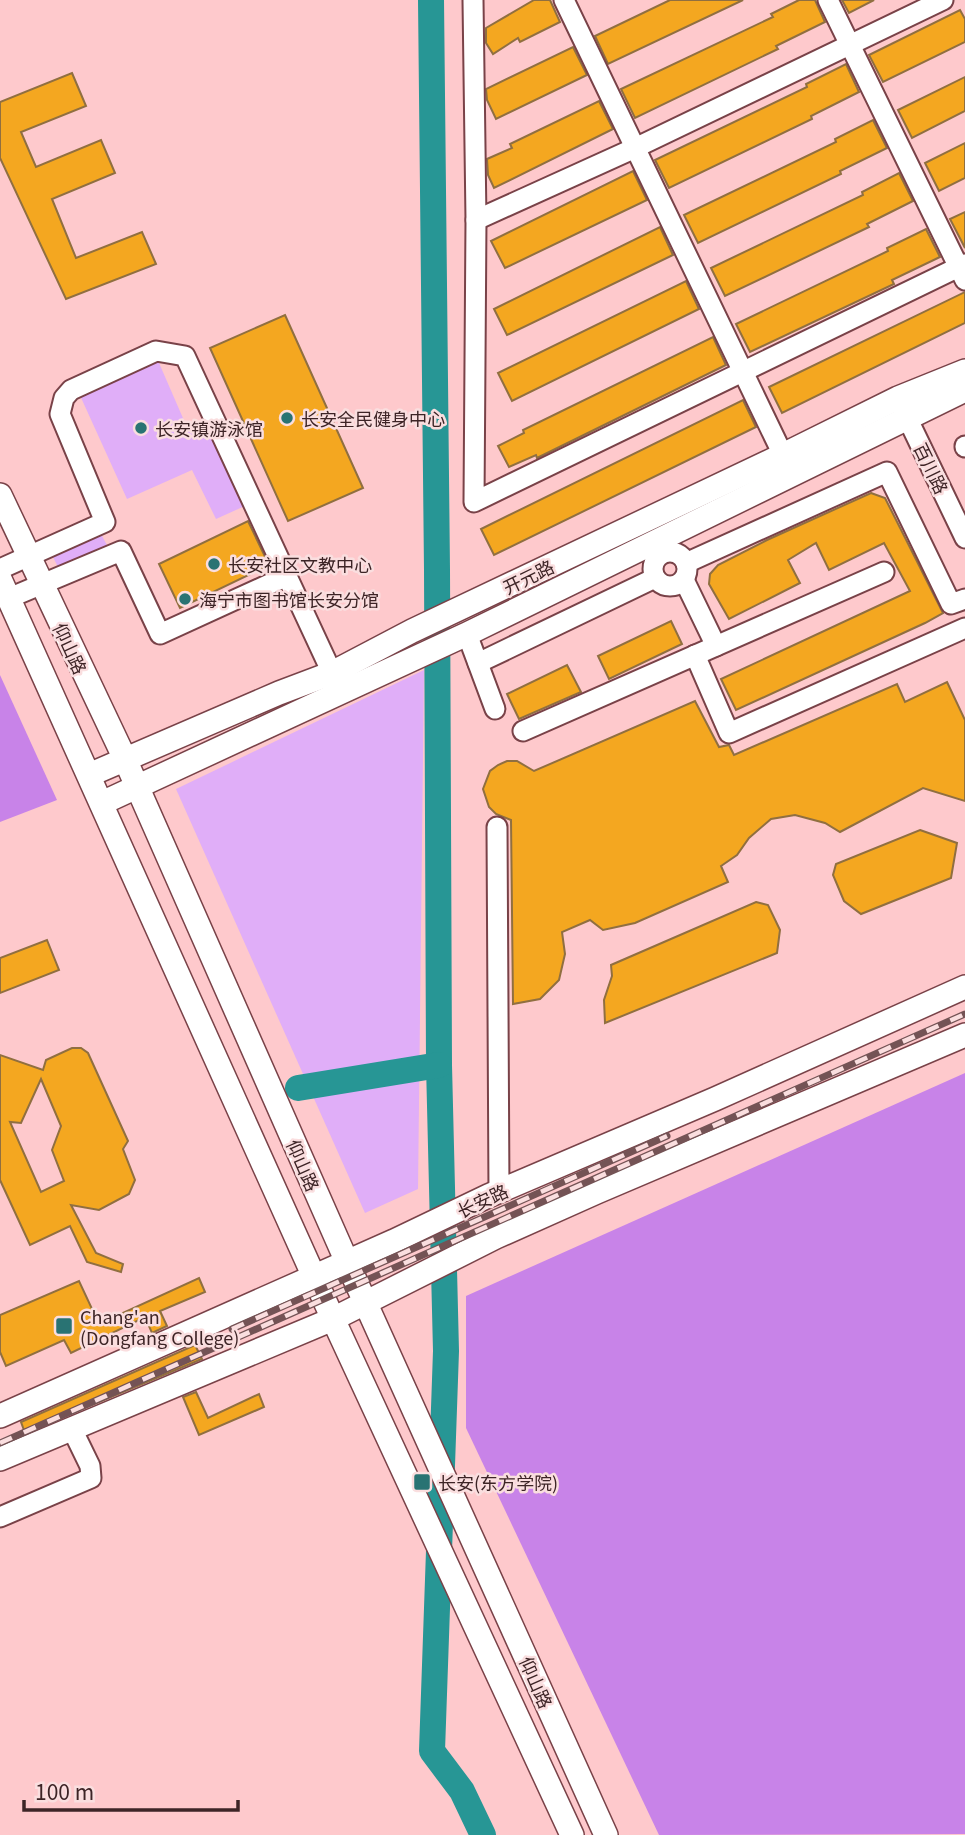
<svg xmlns="http://www.w3.org/2000/svg" width="965" height="1835" viewBox="0 0 965 1835" font-family="Georgia,'Noto Sans SC',serif">
	<style>
		.green { fill: #e0aef8 }
		.forest { fill: #c883e8 }
		.lines { fill: none; stroke-linecap: round; stroke-linejoin: round }
		.river { stroke: #279695; stroke-width: 26 }
		.building { fill: #f4a720; stroke: #906f40; stroke-width: 2; fill-rule: evenodd }
		.minor-casing { stroke: #794248; stroke-width: 23 }
		.major-casing { stroke: #794248; stroke-width: 26 }
		.minor { stroke: #fff; stroke-width: 19 }
		.major { stroke: #fff; stroke-width: 23 }
		.rail-casing { stroke: #745355; stroke-width: 7 }
		.rail { stroke: #fadedf; stroke-width: 4.5; stroke-dasharray: 13; stroke-linecap: butt }
		.poi-dot { fill: #297373; stroke: #fadedf; stroke-width: 2.5 }
		.labels { text-anchor: middle; dominant-baseline: central; stroke-width: 5; stroke-linejoin: round; paint-order: stroke }
		.poi-label { font-size: 18px; fill: #3d2426; stroke: #fadedf; text-anchor: start }
		.street-label { font-size: 18px; fill: #3d2426; stroke: #fadedf }
	</style>
	<rect width="100%" height="100%" fill="#fec9cc"/>
	<g class="green">
		<polygon points="156,356 189,432 209,423 247,505 216,519 192,470 127,499 78,391"/>
		<polygon points="101,534 108,547 60,571 53,557"/>
		<polygon points="424,670 418,1189 365,1213 176,789"/>
	</g>
	<g class="forest">
		<polygon points="0,675 57,800 0,822"/>
		<polygon points="965,1073 965,1834 659,1835 466,1428 466,1296"/>
	</g>
	<g class="lines">
		<g class="river">
			<polyline points="431,0 437,570 439,1065 446,1351 432,1751 462,1791 483,1835"/>
			<polyline points="298,1088 439,1065"/>
		</g>
	</g>
	<g class="building">
		<polygon points="534,0 550,0 560,22 520,42 518,38 493,54 486,43 486,28"/>
		<polygon points="670,0 743,0 608,64 595,36"/>
		<polygon points="799,0 815,0 825,22 776,46 778,49 635,118 621,89 773,17 771,14"/>
		<polygon points="842,0 874,0 849,13"/>
		<polygon points="960,10 965,19 965,42 883,82 869,55"/>
		<polygon points="573,47 587,75 496,119 487,100 486,89"/>
		<polygon points="846,64 859,92 811,116 812,119 669,188 655,160 807,87 806,84"/>
		<polygon points="72,73 86,106 21,132 36,167 101,140 115,173 52,199 76,258 142,232 156,264 66,299 0,158 0,102"/>
		<polygon points="965,77 965,111 912,138 898,110"/>
		<polygon points="599,101 613,129 494,188 488,175 487,159 512,148 510,144"/>
		<polygon points="873,120 887,148 840,171 841,174 698,243 684,215 836,142 835,139"/>
		<polygon points="965,143 965,178 939,191 925,163"/>
		<polygon points="633,171 647,200 505,268 491,241"/>
		<polygon points="899,173 913,201 867,224 869,227 725,296 711,268 863,195 862,192"/>
		<polygon points="965,212 965,248 950,219"/>
		<polygon points="660,227 673,255 507,335 494,309"/>
		<polygon points="926,229 940,257 892,280 894,284 750,352 736,324 888,251 887,248"/>
		<polygon points="686,281 699,309 512,401 498,373"/>
		<polygon points="965,292 965,323 782,413 769,387"/>
		<polygon points="285,315 363,488 288,521 210,348"/>
		<polygon points="713,337 726,365 537,458 536,455 509,467 498,446 524,433 523,430"/>
		<polygon points="743,400 756,427 494,555 481,529"/>
		<polygon points="871,493 885,498 943,613 925,623 736,710 721,679 910,591 884,543 829,570 816,543 788,560 800,583 729,619 709,584 710,574 718,565 767,540"/>
		<polygon points="248,521 269,565 180,608 159,564"/>
		<polygon points="671,621 682,644 609,679 598,656"/>
		<polygon points="567,665 581,692 519,719 507,694"/>
		<polygon points="947,682 965,720 965,801 923,788 840,832 825,823 795,815 771,819 749,838 737,855 721,866 728,882 635,923 603,930 590,920 562,932 565,954 559,980 540,999 513,1004 511,820 496,814 489,807 483,789 490,771 498,765 507,761 517,761 534,771 695,701 719,747 729,745 734,755 897,684 905,702"/>
		<polygon points="920,830 957,843 951,878 861,914 844,901 833,875 836,864"/>
		<polygon points="756,902 768,905 780,930 777,953 605,1023 604,1000 612,976 611,965"/>
		<polygon points="47,940 59,970 0,993 0,958"/>
		<path d="M72,1048H81L88,1053L128,1141L123,1149L135,1180L129,1194L99,1210L71,1205L96,1253L123,1264L121,1272L87,1262L70,1226L30,1245L0,1180V1055L43,1070L46,1060ZM41,1079L61,1126L52,1150L64,1181L41,1192L10,1122L21,1123Z"/>
		<polygon points="199,1278 205,1292 160,1311 167,1326 152,1333 145,1317 71,1353 64,1340 6,1366 0,1352 0,1315 79,1281 99,1324"/>
		<polygon points="195,1345 202,1359 25,1433 21,1422"/>
		<polygon points="196,1392 208,1418 259,1394 264,1407 199,1435 183,1397"/>
	</g>
	<g class="lines">
		<defs>
			<g id="minor">
				<polyline points="473,0 476,220 474,502 965,264"/>
				<polyline points="564,0 783,455"/>
				<polyline points="828,0 965,280"/>
				<polyline points="476,220 635,148 943,0"/>
				<polyline points="902,407 965,538"/>
				<polyline points="965,446 965,447"/>
				<circle cx="670" cy="569" r="17"/>
				<polyline points="686,563 887,472 951,604 965,599"/>
				<polyline points="0,569 105,522 60,414 64,398 71,390 156,351 185,356 287,576 160,634 121,551 9,598"/>
				<polyline points="285,572 332,673"/>
				<polyline points="684,580 716,646"/>
				<polyline points="467,634 495,709"/>
				<polyline points="695,655 729,733 965,628"/>
				<polyline points="478,663 655,578"/>
				<polyline points="523,731 884,572"/>
				<polyline points="497,827 499,1192"/>
				<polyline points="0,1517 91,1478 90,1466 72,1429"/>
			</g>
			<g id="major">
				<polyline points="0,495 125,759 347,1262 606,1835"/>
				<polyline points="0,579 333,1319 572,1835"/>
				<polyline points="89,775 279,693 332,673 412,631 783,455 898,398 965,371"/>
				<polyline points="102,803 467,634 965,390"/>
				<polyline points="0,1416 394,1241 488,1196 715,1099 965,987"/>
				<polyline points="0,1459 333,1319 496,1237 597,1192 965,1035"/>
			</g>
		</defs>
		<use href="#minor" class="minor-casing"/>
		<use href="#major" class="major-casing"/>
		<use href="#minor" class="minor"/>
		<use href="#major" class="major"/>
		<defs>
			<g id="rail">
				<polyline points="232,1329 667,1136"/>
				<polyline points="0,1443 965,1014"/>
			</g>
		</defs>
		<use href="#rail" class="rail-casing"/>
		<use href="#rail" class="rail"/>
	</g>
	<g class="poi-dot">
		<circle cx="287" cy="418" r="7"/>
		<circle cx="141" cy="428" r="7"/>
		<circle cx="214" cy="564" r="7"/>
		<circle cx="185" cy="599" r="7"/>
		<rect x="55" y="1317" width="18" height="18" rx="3.5"/>
		<rect x="413" y="1473" width="18" height="18" rx="3.5"/>
	</g>
	<g class="labels">
		<g class="poi-label">
			<text x="301" y="418">长安全民健身中心</text>
			<text x="155" y="428">长安镇游泳馆</text>
			<text x="228" y="564">长安社区文教中心</text>
			<text x="199" y="599">海宁市图书馆长安分馆</text>
			<text x="80" y="1316">Chang'an<tspan x="80" dy="21">(Dongfang College)</tspan></text>
			<text x="438" y="1482">长安(东方学院)</text>
		</g>
		<g class="street-label">
			<text transform="translate(932 468) rotate(64)">百川路</text>
			<text transform="translate(528 576) rotate(-26)">开元路</text>
			<text transform="translate(71 648) rotate(65)">仰山路</text>
			<text transform="translate(304 1165) rotate(66)">仰山路</text>
			<text transform="translate(482 1200) rotate(-25)">长安路</text>
			<text transform="translate(537 1682) rotate(66)">仰山路</text>
		</g>
	</g>
	<path d="M24 1800v10h214v-10" fill="none" stroke="#3d2426" stroke-width="3.5"/>
	<text x="35" y="1800" font-size="21" fill="#3d2426" stroke="#fadedf" stroke-width="5" paint-order="stroke">100 m</text>
</svg>
